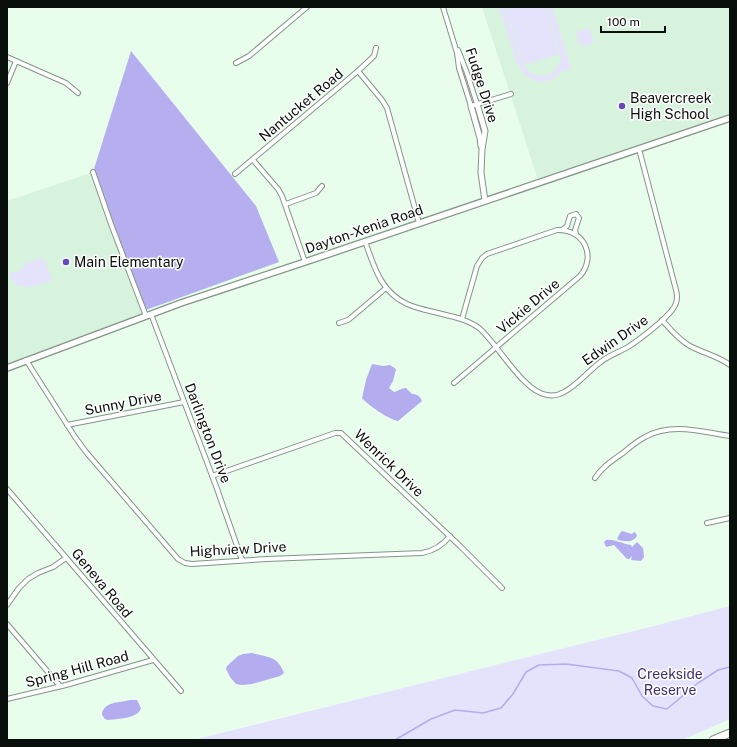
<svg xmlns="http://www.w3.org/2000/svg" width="737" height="747" viewBox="0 0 737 747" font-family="'Public Sans',sans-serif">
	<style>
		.built { fill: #d8f3dd }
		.green { fill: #e4e3fb }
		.forest { fill: #b5aff0 }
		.water { fill: #b3adef }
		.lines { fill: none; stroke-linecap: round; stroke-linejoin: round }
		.stream { stroke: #b3adef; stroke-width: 1.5 }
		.minor-casing { stroke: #829586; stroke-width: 6 }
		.tertiary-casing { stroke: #829586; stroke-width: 7 }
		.secondary-casing { stroke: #829586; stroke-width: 8 }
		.motorway-casing { stroke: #829586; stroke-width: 9 }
		.minor { stroke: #fff; stroke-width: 4 }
		.tertiary { stroke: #fff; stroke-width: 5 }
		.secondary { stroke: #fff; stroke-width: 5.5 }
		.motorway { stroke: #fff; stroke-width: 7 }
		.poi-dot { fill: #6247c0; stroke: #fff; stroke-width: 1.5 }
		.labels { text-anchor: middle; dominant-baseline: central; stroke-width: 3; stroke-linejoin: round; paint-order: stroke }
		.street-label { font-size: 14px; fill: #080e09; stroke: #fff }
		.poi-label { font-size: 14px; fill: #080e09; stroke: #fff; text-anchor: start }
		.park-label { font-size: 14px; fill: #3d2d78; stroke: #fff }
	</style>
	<rect width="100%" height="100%" fill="#e8fdec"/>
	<g class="built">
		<polygon points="482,7 730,7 730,118 539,183"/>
		<polygon points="93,172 146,316 7,368 7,201"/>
	</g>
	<g class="green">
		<polygon points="499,7 505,7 523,65 532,74 542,76 549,75 556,69 560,63 561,57 546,7 552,7 571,68 562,71 553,79 543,82 535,81 525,75 517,64"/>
		<polygon points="506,7 545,7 559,54 524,65"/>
		<polygon points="589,28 594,43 581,47 576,32"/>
		<path d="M43,257L52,281C37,285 14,295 9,273L22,270L24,264Z"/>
		<polygon points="730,606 730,719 682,740 193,740 654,626"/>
	</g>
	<polygon class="forest" points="131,51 256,206 279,262 143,311 93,172"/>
	<g class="water">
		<path d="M372,364L383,366L390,365L396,369L393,381L389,388L394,392C399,391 401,388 406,388L412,394C417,394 420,396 422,401L398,421C388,419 368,405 362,398L366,380Z"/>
		<path d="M622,531L632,534L634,532L636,533L637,536C633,543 623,542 617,539L620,533Z"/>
		<path d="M606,540C615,539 622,544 631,545L632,547L637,542L643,548L644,557L641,561L631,560L632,556L629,559H627L614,545L606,547L604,542Z"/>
		<path d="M252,653C268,658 277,655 284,673L280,676L252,684L242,685L236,684L230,677L226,669L227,666L238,656L243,654Z"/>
		<path d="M130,700H137L141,708C139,718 118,719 108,720L105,719L102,715C103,701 120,703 130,700Z"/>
	</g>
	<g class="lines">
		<polyline class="stream" points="395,740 431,719 455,710 483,713 501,708 513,694 526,672 539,665 566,664 619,671 632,678 642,696 653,706 667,709 698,683 718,670 730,667"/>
		<defs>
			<g id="minor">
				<polyline points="443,7 457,53 459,68 471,106 511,94"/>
				<polyline points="458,50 467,73 477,104"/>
				<polyline points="7,57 66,83 78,93"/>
				<polyline points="236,63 249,56 307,7"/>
				<polyline points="358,71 382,100 387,108 419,223"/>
				<polyline points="7,83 16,61"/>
				<polyline points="253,160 278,189 282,196 305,262"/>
				<polyline points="93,172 111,224 146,316"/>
				<polyline points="235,174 358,71 374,56 376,48"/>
				<polyline points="286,204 316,193 322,186"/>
				<polyline points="562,230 567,226 570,216 576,214 579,218 575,230 576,234"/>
				<path d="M365,241C374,267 381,292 407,304C418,309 431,311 442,314C455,317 468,320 479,328C498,344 523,392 547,395C553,396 559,395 564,392C578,385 589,370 602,361C610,355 619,352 628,347C639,340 665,320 672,310C677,304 678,297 676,290L639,149"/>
				<polyline points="151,314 216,486 242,560"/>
				<path d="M662,320C670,329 679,340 690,346C703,353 718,356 730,365"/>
				<polyline points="339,323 348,320 353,316 386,288"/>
				<path d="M26,360L75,437L86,452L178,559L185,563L192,564L267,559L422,553C433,551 443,545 450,536"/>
				<path d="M454,383L580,276C597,256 584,229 557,230L487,254L482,258L477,266L462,319"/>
				<polyline points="67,425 184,402"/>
				<polyline points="212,476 335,433 341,433 460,546 502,588"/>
				<path d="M595,478C602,467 613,460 623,453C630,447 637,441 645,437C672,422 702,432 730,436"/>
				<polyline points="7,489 181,691"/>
				<polyline points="707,523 730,518"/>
				<polyline points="7,605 19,588 28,579 38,573 53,567 66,558"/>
				<polyline points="7,624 60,686"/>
				<polyline points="7,699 66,685 153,660"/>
			</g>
			<g id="tertiary">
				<polyline points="477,104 485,131 482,149 481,173 485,201"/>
				<polyline points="471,106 480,138 481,146"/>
			</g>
			<polyline id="secondary" points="7,368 181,303 305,262 730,118"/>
			<polyline id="motorway" points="713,740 730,733"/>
		</defs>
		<use href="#minor" class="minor-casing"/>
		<use href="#tertiary" class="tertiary-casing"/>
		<use href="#secondary" class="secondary-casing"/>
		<use href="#motorway" class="motorway-casing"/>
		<use href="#minor" class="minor"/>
		<use href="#tertiary" class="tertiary"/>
		<use href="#secondary" class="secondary"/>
		<use href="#motorway" class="motorway"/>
	</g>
	<g class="poi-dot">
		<circle cx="622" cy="106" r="4"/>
		<circle cx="66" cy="262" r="4"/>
	</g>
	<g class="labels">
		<g class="street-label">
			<text transform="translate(482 85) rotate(72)">Fudge Drive</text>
			<text transform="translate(301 105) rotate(-40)">Nantucket Road</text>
			<text transform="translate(364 229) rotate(-19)">Dayton-Xenia Road</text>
			<text transform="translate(528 306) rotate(-40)">Vickie Drive</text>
			<text transform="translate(615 340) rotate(-35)">Edwin Drive</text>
			<text transform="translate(123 403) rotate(-11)">Sunny Drive</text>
			<text transform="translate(208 433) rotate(69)">Darlington Drive</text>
			<text transform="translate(389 463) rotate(44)">Wenrick Drive</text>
			<text transform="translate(238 549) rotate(-3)">Highview Drive</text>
			<text transform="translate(102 583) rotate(50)">Geneva Road</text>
			<text transform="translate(77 669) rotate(-15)">Spring Hill Road</text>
		</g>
		<g class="poi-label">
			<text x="630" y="98">Beavercreek<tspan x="630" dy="16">High School</tspan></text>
			<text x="74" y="262">Main Elementary</text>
		</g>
		<g class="park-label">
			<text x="670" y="674">Creekside<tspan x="670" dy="16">Reserve</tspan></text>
		</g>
	</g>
	<rect width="737" height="747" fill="none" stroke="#080e09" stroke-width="16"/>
	<path d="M601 26v6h64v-6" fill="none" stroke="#080e09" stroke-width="2"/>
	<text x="607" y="26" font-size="12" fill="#080e09" stroke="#ffffff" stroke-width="3" paint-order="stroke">100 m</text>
</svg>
